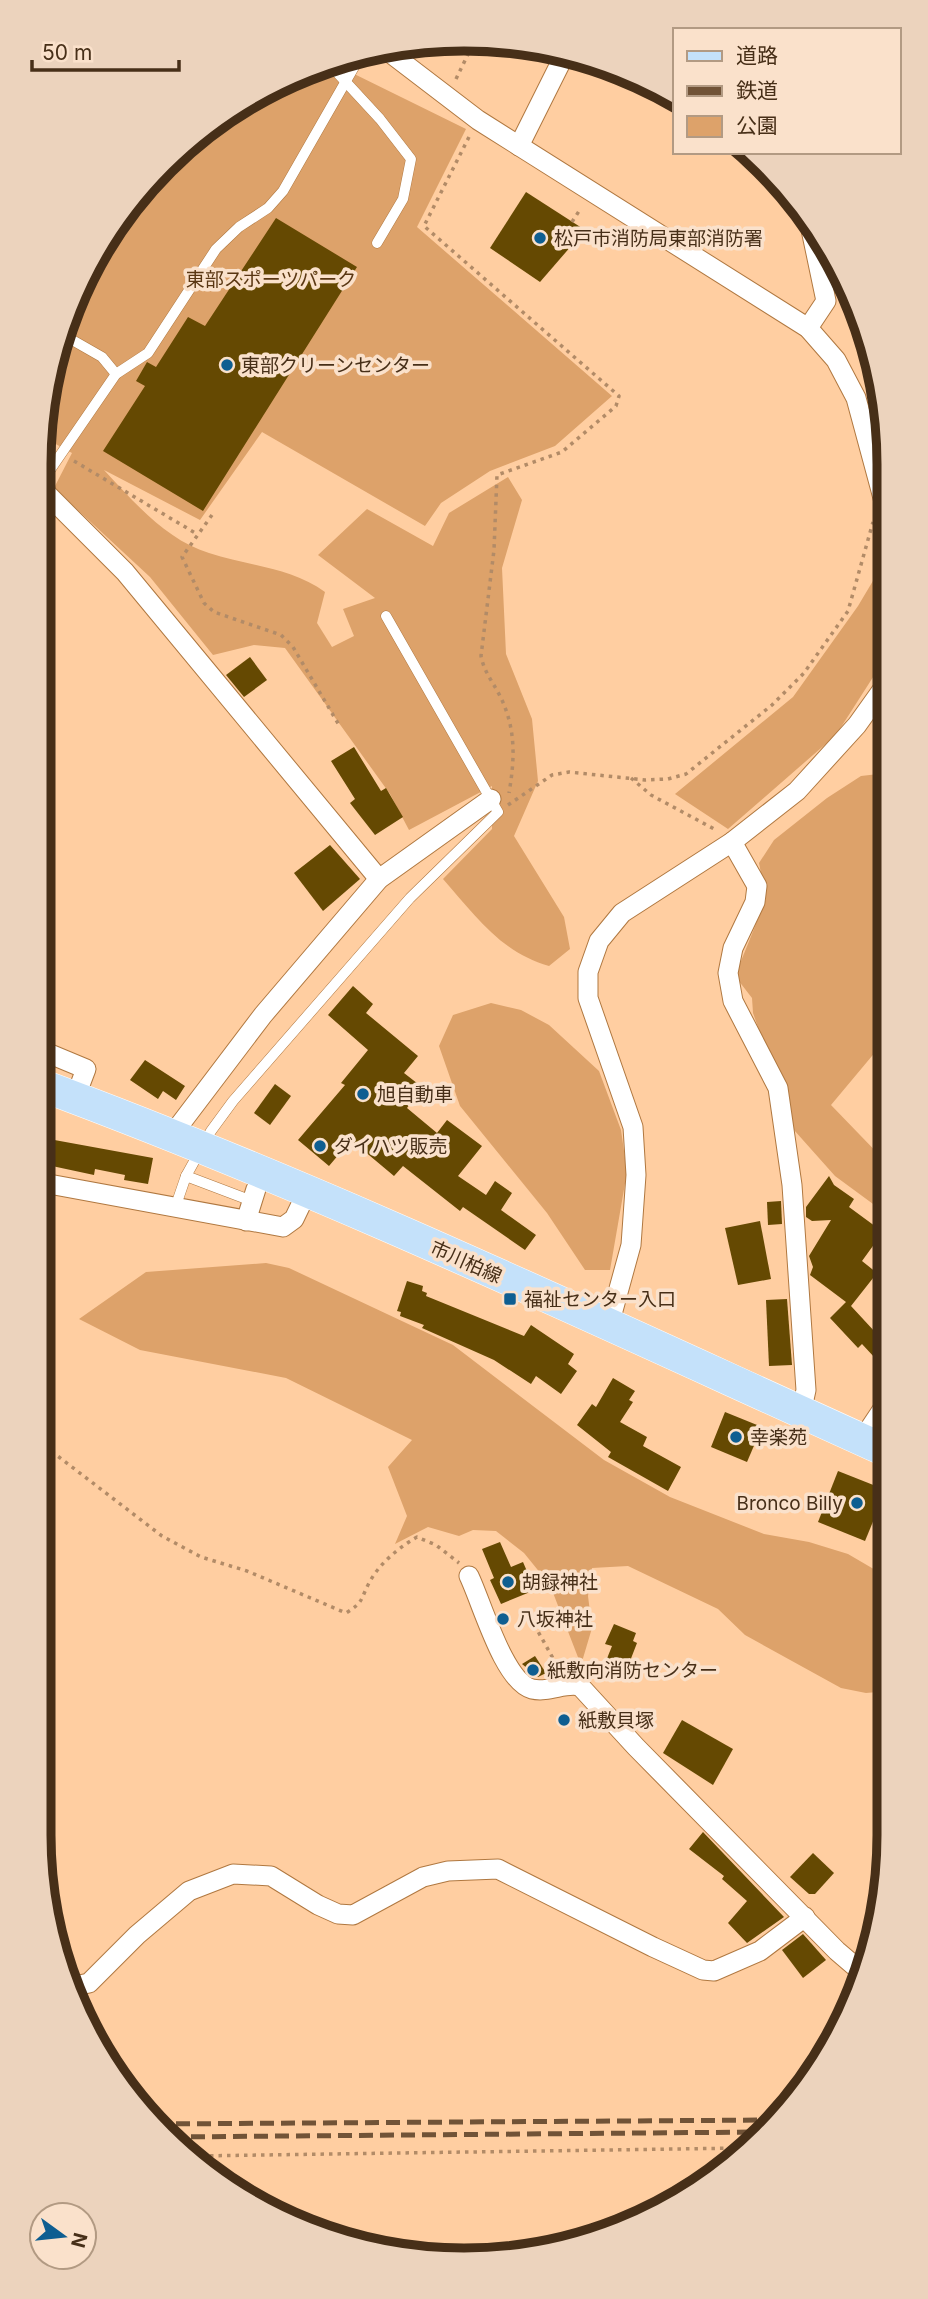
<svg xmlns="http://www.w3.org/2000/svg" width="928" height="2299" viewBox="0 0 928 2299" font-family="Inter,'Noto Sans JP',sans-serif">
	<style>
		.green { fill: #dda26a }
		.building { fill: #654902 }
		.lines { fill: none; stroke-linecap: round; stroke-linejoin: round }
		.service-casing { stroke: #b07840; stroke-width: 11 }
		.minor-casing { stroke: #b07840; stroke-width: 21 }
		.primary-casing { stroke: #fff; stroke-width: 33 }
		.path { stroke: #b28b67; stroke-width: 3.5; stroke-dasharray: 3.5 5; stroke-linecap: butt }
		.service { stroke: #fff; stroke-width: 10 }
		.minor { stroke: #fff; stroke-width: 19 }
		.primary { stroke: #c4e1fa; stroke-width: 32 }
		.rail { stroke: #715337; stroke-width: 5; stroke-dasharray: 14 7; stroke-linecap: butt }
		.poi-dot { fill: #0e5e91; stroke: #fae1cb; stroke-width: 2.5 }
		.labels { text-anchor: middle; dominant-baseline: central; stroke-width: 7; stroke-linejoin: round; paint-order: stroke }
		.poi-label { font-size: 19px; fill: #472f18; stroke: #fae1cb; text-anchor: start }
		.park-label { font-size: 19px; fill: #5a3713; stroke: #fae1cb }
		.street-label { font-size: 19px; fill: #472f18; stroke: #fae1cb }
		.rim { fill: none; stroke: #472f18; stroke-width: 9 }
	</style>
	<rect width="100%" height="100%" fill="#ffcea1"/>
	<g class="green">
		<path d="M338,66L466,129L417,227L612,396L555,446L490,471L441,503L425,526L262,432L200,520L104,470C134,502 166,540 209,553C248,566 291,567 325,592L317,623L332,647L354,636L343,609L375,598L318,555L367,509L433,546L449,513L508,477L522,500L502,568L506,654L532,719L538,781L514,836L564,917L570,949L549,966C501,953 474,914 443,879L492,829V786L409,830L390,794L285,648L254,645L213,655L150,577L54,488L72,453L43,437L61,328L144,184L275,83Z"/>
		<polygon points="886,559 884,660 836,735 728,829 675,794 793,697 858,606"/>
		<polygon points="887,773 887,1038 831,1105 888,1164 888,1215 835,1176 794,1130 753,1013 752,998 735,976 766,899 759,863 774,840 827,798 861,776"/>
		<polygon points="491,1003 521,1010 549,1025 599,1071 621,1130 627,1172 610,1270 585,1270 547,1213 460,1106 439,1046 453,1015"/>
		<polygon points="266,1263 289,1268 453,1345 604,1460 670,1497 764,1534 809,1542 848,1554 889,1578 889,1691 866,1693 841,1688 745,1635 718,1609 628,1566 592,1568 588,1596 592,1628 581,1665 550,1585 524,1553 496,1531 473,1530 459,1536 428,1527 395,1544 407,1516 388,1467 412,1440 286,1378 140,1350 79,1319 146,1272"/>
	</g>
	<g class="building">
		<polygon points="526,192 585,230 540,282 490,248"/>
		<polygon points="276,218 357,267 203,511 103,451 145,386 136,381 147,362 156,367 188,317 205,326"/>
		<polygon points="250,657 267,680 244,697 226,675"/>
		<polygon points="354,747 381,791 386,788 403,817 375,835 350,803 355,799 331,761"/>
		<polygon points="330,845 360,879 323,911 294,873"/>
		<polygon points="353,986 373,1004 366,1013 418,1056 404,1073 422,1087 407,1108 437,1133 447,1120 482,1146 458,1176 486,1195 495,1181 512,1193 501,1210 536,1235 525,1250 463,1207 460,1211 403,1166 394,1176 351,1140 329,1166 298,1140 345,1085 341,1083 368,1050 328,1015"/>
		<polygon points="145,1060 185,1086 176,1100 163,1091 158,1099 130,1080"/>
		<polygon points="275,1084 291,1096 270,1125 254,1113"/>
		<polygon points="38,1137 153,1158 148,1184 124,1180 125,1175 95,1169 94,1175 38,1163"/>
		<polygon points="829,1176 834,1185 854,1199 849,1207 883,1232 862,1261 877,1273 851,1306 888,1346 888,1372 862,1344 858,1348 830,1318 846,1302 810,1275 813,1267 809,1256 831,1220 812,1221 806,1217 806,1207"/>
		<polygon points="781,1201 782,1224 768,1225 767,1202"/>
		<polygon points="760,1221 771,1279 738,1285 725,1228"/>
		<polygon points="407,1281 423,1286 422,1291 427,1293 426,1296 524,1336 531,1325 574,1354 568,1364 577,1371 561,1394 536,1376 531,1384 494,1360 422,1328 424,1325 400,1316 401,1312 397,1311"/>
		<polygon points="787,1299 792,1365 769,1366 766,1300"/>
		<polygon points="613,1378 635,1391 629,1400 633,1402 620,1422 647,1437 643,1446 681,1467 668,1491 608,1457 611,1452 577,1425 592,1404 596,1407"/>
		<polygon points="725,1412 762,1427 747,1462 711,1447"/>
		<polygon points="838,1471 886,1490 865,1541 818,1522"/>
		<polygon points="500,1542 511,1567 523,1562 535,1590 501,1604 490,1580 494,1578 482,1549"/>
		<polygon points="614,1624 636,1633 633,1641 637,1643 625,1674 604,1666 612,1646 605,1644"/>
		<polygon points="535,1656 546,1673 538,1677 522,1664"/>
		<polygon points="682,1720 733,1749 713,1785 663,1753"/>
		<polygon points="703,1832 784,1917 747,1943 728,1923 747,1901 722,1879 724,1876 689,1849"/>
		<polygon points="813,1853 834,1873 815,1894 809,1894 790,1877"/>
		<polygon points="803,1934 826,1960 803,1978 782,1950"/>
	</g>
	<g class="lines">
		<defs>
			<g id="service">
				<polyline points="332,67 380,119 411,159 403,199 377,243"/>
				<polyline points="60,333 102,357 116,374"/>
				<polyline points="39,486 116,374 148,353 216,249 239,227 268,208 283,191 358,60"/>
				<polyline points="186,1176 211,1131 233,1101 410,898 498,812 386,616"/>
				<polyline points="175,1208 186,1176 252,1201"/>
			</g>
			<g id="minor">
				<polyline points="389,52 478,120 808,328 836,360 856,398 886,509"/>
				<polyline points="519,146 564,56"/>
				<polyline points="808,328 826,301 809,220"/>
				<polyline points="38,485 125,572 379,879"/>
				<polyline points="732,842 757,886 755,902 733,948 728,973 733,1001 778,1088 792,1185 806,1390 801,1413"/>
				<polyline points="38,1049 86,1069 75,1098"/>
				<polyline points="172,1135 263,1015 379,879 491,799"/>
				<polyline points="38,1182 283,1227 294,1219 307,1192"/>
				<polyline points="246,1221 256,1189"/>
				<polyline points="609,1325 631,1245 636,1175 633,1127 588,998 588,972 599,941 622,913 732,842 797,791 857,725 887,683"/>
				<polyline points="862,1440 888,1401"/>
				<path d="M469,1576C482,1603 504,1682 532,1689C549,1693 565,1682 580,1686L636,1747L837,1951L865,1975"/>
				<polyline points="70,1987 89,1983 137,1935 189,1891 233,1874 271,1876 318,1905 338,1914 353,1915 423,1877 448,1871 498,1869 653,1947 703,1970 714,1971 760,1951 805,1917"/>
			</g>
			<path id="primary" d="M38,1084C328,1191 608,1325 889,1452"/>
		</defs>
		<use href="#service" class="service-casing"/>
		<use href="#minor" class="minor-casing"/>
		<use href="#primary" class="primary-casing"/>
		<g class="path">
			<polyline points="456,79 473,44"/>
			<path d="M469,137L424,226L619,396L616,406L562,452L497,475L494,550L481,656C484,672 493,682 500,696C516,728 515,758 509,793"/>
			<polyline points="572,222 581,208"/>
			<polyline points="74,461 197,534"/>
			<polyline points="212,515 182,557 204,603 214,612 281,635 293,647 339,725"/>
			<polyline points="631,778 651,795 716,830"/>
			<polyline points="508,805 552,775 569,772 645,780 668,779 686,774 772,705 804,673 848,611 873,522"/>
			<path d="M38,1441L162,1536L201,1557L247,1571L346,1613C364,1602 360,1600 369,1583C379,1564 398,1548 417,1537L436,1545L459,1563"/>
			<polyline points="526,1610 559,1669"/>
			<polyline points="193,2156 744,2148"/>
		</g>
		<use href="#service" class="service"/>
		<use href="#minor" class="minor"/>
		<use href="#primary" class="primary"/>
		<g class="rail">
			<polyline points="875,374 886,415"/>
			<polyline points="155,2124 774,2120"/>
			<polyline points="170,2137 761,2132"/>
		</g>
	</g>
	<g class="poi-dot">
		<circle cx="540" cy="238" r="7"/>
		<circle cx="227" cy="365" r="7"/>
		<circle cx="363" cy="1094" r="7"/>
		<circle cx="320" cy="1146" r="7"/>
		<rect x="503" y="1292" width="14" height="14" rx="3.5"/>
		<circle cx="736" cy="1437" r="7"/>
		<circle cx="857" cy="1503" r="7"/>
		<circle cx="508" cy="1582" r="7"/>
		<circle cx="503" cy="1619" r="7"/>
		<circle cx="533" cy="1670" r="7"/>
		<circle cx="564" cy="1720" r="7"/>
	</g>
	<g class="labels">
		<g class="poi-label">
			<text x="554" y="238">松戸市消防局東部消防署</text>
			<text x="241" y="365">東部クリーンセンター</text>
			<text x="377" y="1094">旭自動車</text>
			<text x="334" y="1146">ダイハツ販売</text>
			<text x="524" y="1299">福祉センター入口</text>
			<text x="750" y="1437">幸楽苑</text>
			<text x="843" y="1503" text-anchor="end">Bronco Billy</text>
			<text x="522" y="1582">胡録神社</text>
			<text x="517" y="1619">八坂神社</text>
			<text x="547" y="1670">紙敷向消防センター</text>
			<text x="578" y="1720">紙敷貝塚</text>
		</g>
		<g class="park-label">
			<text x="271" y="279">東部スポーツパーク</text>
		</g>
		<g class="street-label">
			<text transform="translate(466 1262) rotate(24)">市川柏線</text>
		</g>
	</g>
	<path d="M0 0H928V2299H0ZM464 51H464A413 413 0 0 1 877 464V1835A413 413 0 0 1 464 2248H464A413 413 0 0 1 51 1835V464A413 413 0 0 1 464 51Z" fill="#ecd3bd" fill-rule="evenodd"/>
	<path class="rim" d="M464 51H464A413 413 0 0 1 877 464V1835A413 413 0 0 1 464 2248H464A413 413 0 0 1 51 1835V464A413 413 0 0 1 464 51Z"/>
	<rect x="673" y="28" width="228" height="126" fill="#fae1cb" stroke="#b29a83" stroke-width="2"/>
	<rect x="687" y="51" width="35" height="10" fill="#c4e1fa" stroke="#b29a83" stroke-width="2"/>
	<text x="736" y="63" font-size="21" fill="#472f18">道路</text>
	<rect x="687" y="86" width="35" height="10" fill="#715337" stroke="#b29a83" stroke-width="2"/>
	<text x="736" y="98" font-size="21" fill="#472f18">鉄道</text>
	<rect x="687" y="116" width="35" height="21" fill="#dda26a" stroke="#b29a83" stroke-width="2"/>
	<text x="736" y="133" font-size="21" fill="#472f18">公園</text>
	<g transform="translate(63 2236) rotate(105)"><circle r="33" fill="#fae1cb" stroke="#b29a83" stroke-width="2"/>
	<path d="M0-5L12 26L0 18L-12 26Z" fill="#0e5e91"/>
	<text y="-10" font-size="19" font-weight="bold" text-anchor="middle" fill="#472f18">N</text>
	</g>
	<path d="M32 60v10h147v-10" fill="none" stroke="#472f18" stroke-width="3.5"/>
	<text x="42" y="60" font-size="21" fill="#472f18" stroke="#fae1cb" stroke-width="5" paint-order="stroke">50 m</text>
</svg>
